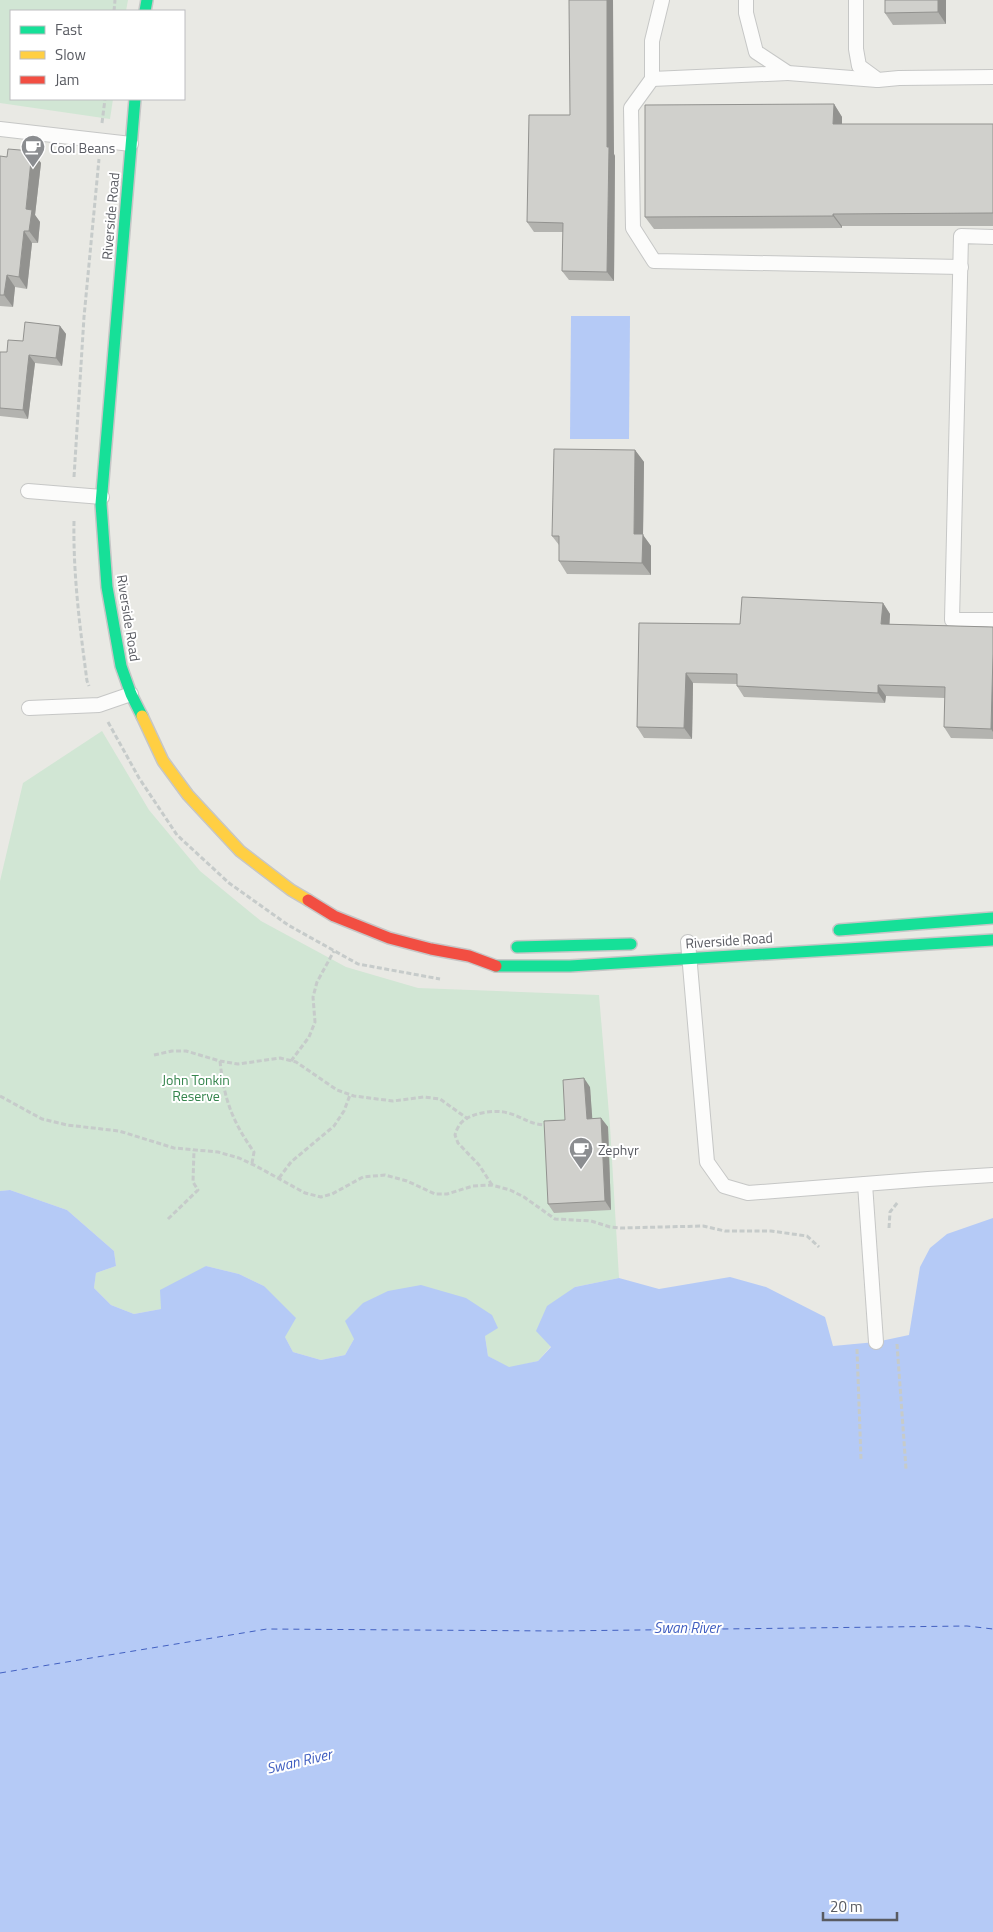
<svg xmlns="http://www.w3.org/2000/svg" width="993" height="1932" viewBox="0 0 993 1932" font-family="'Titillium Web',sans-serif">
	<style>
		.green { fill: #d1e6d4 }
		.water { fill: #b5caf6 }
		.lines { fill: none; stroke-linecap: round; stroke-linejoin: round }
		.ferry { stroke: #4260c1; stroke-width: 1; stroke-dasharray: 6 5; stroke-linecap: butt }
		.lane-casing { stroke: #c6c7c6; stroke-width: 16 }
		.fast-casing { stroke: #c6c6c6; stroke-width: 14 }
		.slow-casing { stroke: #c6c6c6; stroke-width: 14 }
		.jam-casing { stroke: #c6c6c6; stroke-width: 14 }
		.path { stroke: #c6cbca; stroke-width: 3; stroke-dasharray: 5 2.5; stroke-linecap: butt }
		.lane { stroke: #fcfcfb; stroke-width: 14 }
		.fast { stroke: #16e098; stroke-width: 11 }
		.slow { stroke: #ffcf43; stroke-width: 11 }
		.jam { stroke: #f24e42; stroke-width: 11 }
		.wall { fill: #b3b3af }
		.shaded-wall { fill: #92928f }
		.building { fill: #d0d0cc; stroke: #92928f }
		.labels { text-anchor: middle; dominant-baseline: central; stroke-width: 4; stroke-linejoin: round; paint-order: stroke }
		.poi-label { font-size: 14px; fill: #595b62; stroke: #fff; text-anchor: start }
		.street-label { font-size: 14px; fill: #595b62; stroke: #fff }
		.park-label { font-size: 14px; fill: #35854d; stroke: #fff }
		.water-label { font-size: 15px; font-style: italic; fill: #4260c1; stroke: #fff }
	</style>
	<rect width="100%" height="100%" fill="#e9e9e4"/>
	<g class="green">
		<polygon points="0,0 128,0 126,11 11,11 11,99 113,99 110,119 0,103"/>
		<polygon points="102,731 149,810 200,871 261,921 346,967 418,988 599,995 610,1126 619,1278 575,1287 551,1346 538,1361 509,1368 488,1356 485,1336 354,1339 345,1355 321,1360 293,1352 285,1337 264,1286 239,1274 206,1266 161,1309 134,1314 111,1305 94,1288 96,1273 116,1266 114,1251 67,1210 10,1190 0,1191 0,881 23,783"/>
	</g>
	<g class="water">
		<polygon points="571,316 630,316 629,439 570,439"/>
		<polygon points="10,1190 67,1210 114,1251 116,1266 96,1273 94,1288 111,1305 134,1314 161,1309 160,1290 206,1266 239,1274 264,1286 296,1318 285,1337 293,1352 321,1360 345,1355 354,1339 345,1321 363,1303 388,1291 421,1285 466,1298 492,1315 498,1328 485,1336 488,1356 509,1367 538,1361 551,1347 536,1331 547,1306 575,1287 619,1278 659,1289 730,1277 766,1287 825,1317 833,1346 876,1342 909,1335 920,1267 930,1248 947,1234 993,1218 993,1932 0,1932 0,1191"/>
	</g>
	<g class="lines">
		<polyline class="ferry" points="0,1673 267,1629 557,1631 967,1626 993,1629"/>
		<defs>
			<g id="lane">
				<polyline points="662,0 652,41 652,79 631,108 633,228 654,261 961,267"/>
				<polyline points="746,0 746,13 756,52 788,73 877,80"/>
				<polyline points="856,0 856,49 859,66 878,80 899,78 993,77"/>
				<polyline points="652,79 788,73"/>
				<polyline points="0,129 131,144"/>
				<polyline points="993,237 961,236 952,620 993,620"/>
				<polyline points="28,491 102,497"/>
				<polyline points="29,708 99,705 131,694"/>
				<polyline points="688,942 707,1162 724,1186 748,1193 928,1179 993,1175"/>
				<polyline points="865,1184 876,1342"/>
			</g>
			<g id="fast">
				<polyline points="145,11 147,0"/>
				<polyline points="135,99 101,504 107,587 121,666 131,694 142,716"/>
				<polyline points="839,930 993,918"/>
				<polyline points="517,947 631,944"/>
				<polyline points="496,966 570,966 993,940"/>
			</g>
			<polyline id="slow" points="142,716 163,761 188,795 240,851 291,890 308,900"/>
			<polyline id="jam" points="308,900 334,916 389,938 431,949 469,956 496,966"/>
		</defs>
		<use href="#lane" class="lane-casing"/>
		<use href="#fast" class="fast-casing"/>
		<use href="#slow" class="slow-casing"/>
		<use href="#jam" class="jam-casing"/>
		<g class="path">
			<polyline points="114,11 115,0"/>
			<polyline points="102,123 105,99"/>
			<polyline points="74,477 84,317 99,159"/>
			<path d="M74,521C73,575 80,628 87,681L89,686"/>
			<polyline points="108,722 139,778 177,835 229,883 288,925 358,964 440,979"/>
			<polyline points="154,1055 172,1051 186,1051 220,1061 238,1064 280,1058 296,1062 337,1090 354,1096 393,1101 424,1097 440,1099 468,1119"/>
			<path d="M220,1061C224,1099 232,1121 254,1152L252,1163"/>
			<polyline points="291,1061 309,1037 315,1022 313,997 317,982 334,951"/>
			<polyline points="0,1096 42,1119 67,1125 119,1131 174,1148 218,1152 239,1158 256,1166 305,1193 321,1197 332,1194 363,1177 385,1175 407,1181 435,1194 447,1194 473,1186 492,1185 510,1190 524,1197 555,1219 591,1221 610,1227 621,1228 703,1226 725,1231 771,1231 807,1236 819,1247"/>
			<polyline points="279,1178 291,1162 334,1126 344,1111 350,1095"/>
			<path d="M492,1185L479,1165L458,1143L455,1135C456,1131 458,1127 460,1124C469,1113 494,1109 508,1113C524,1117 529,1125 548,1125"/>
			<polyline points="168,1219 198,1190 193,1182 194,1150"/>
			<polyline points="889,1228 890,1212 898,1202"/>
			<polyline points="897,1344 906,1469"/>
			<polyline points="857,1349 861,1459"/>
		</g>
		<use href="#lane" class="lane"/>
		<use href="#fast" class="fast"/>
		<use href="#slow" class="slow"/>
		<use href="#jam" class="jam"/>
	</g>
	<g class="wall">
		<polygon points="946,0 946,24 893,25 885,13"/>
		<polygon points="834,104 842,117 842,124 993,124 993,226 842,226 842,228 654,229 645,217"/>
		<polygon points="32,151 41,163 35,215 40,222 38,243 32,243 27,289 15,287 13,307 0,306 0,156 7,157"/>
		<polygon points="614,154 615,156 614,281 569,280 562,271 563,232 534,232 527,222"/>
		<polygon points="60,326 66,334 62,366 35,363 28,419 0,416 0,352 7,352 23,341"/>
		<polygon points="635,450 644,462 643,535 651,546 651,575 567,574 559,561 559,545 552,536"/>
		<polygon points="883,603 890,614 889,624 993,627 993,739 951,738 944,727 945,698 886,696 885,703 744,697 737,686 737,684 693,683 692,739 644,738 637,727 639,623 740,624"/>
		<polygon points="590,1087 592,1119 601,1118 608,1127 611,1210 554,1213 548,1204 565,1120"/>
	</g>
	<g class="shaded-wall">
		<polygon points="607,0 613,0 614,154 615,156 614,281 607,272"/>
		<polygon points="938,0 946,0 946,24 938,12"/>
		<polygon points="834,104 842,117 842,136 833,124"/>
		<polygon points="32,151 41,163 35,215 40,222 38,243 29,231 26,209"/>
		<polygon points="833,214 842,226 842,228 833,216"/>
		<polygon points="24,231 32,243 27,289 19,277"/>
		<polygon points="7,275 15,287 13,307 4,295"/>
		<polygon points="60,326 66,334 62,366 56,358"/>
		<polygon points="29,355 35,363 28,419 23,410"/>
		<polygon points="635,450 644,462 643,535 651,546 651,575 642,563 634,534"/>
		<polygon points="883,603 890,614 889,634 881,624"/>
		<polygon points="993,654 993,732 991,729"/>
		<polygon points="686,673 693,683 692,739 684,728"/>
		<polygon points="878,685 886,696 885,703 878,693"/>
		<polygon points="584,1078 590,1087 593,1128 587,1119"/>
		<polygon points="601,1118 608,1127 611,1210 605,1201"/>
	</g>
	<g class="building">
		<polygon points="569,0 607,0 607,147 609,147 607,272 562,271 563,223 527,222 529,115 570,115"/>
		<polygon points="885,0 938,0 938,12 885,13"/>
		<polygon points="834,104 833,124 993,124 993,213 833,214 833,216 645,217 645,105"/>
		<polygon points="8,149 32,151 26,209 32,210 29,231 24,231 19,277 7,275 4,295 0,295 0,156 7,157"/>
		<polygon points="25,322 60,326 56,358 29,355 23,410 0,408 0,352 7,352 8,340 23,341"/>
		<polygon points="554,449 635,450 634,534 643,534 642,563 559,561 559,536 552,536"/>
		<polygon points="742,597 883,603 881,624 993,627 993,654 991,729 944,727 945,687 878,685 878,693 737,686 737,674 686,673 684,728 637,727 639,623 740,624"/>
		<polygon points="584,1078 587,1119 601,1118 605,1201 548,1204 544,1121 565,1120 563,1080"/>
	</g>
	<defs>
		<symbol id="cafe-pin" viewBox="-11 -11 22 30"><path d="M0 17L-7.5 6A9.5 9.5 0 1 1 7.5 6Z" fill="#8b8d90" stroke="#fff"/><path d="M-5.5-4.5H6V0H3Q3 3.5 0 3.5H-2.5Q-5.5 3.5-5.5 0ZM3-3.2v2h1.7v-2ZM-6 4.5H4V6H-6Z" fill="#fff"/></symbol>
	</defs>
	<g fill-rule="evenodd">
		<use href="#cafe-pin" x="19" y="133" width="28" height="38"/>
		<use href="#cafe-pin" x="567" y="1135" width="28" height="38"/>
	</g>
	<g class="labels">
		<g class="poi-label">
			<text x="50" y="147">Cool Beans</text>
			<text x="598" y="1149">Zephyr</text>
		</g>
		<g class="street-label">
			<text transform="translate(110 216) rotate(-85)">Riverside Road</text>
			<text transform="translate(129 618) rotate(81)">Riverside Road</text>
			<text transform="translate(729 940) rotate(-4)">Riverside Road</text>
		</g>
		<g class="park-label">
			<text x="196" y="1079">John Tonkin<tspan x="196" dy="16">Reserve</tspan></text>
		</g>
		<g class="water-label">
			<text x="687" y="1627">Swan River</text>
			<text transform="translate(299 1761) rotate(-13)">Swan River</text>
		</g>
	</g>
	<rect x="10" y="10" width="175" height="90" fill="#ffffff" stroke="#bdbdc0"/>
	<rect x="20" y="26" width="25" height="8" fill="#16e098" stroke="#bdbdc0"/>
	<text x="55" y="35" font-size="15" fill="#595b62">Fast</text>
	<rect x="20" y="51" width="25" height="8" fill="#ffcf43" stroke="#bdbdc0"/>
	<text x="55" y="60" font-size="15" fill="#595b62">Slow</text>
	<rect x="20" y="76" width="25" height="8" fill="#f24e42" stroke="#bdbdc0"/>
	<text x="55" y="85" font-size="15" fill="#595b62">Jam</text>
	<path d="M823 1912v8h74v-8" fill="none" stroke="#595b62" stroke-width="2.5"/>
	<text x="830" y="1912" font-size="15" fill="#595b62" stroke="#ffffff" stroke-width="4" paint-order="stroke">20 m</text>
</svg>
